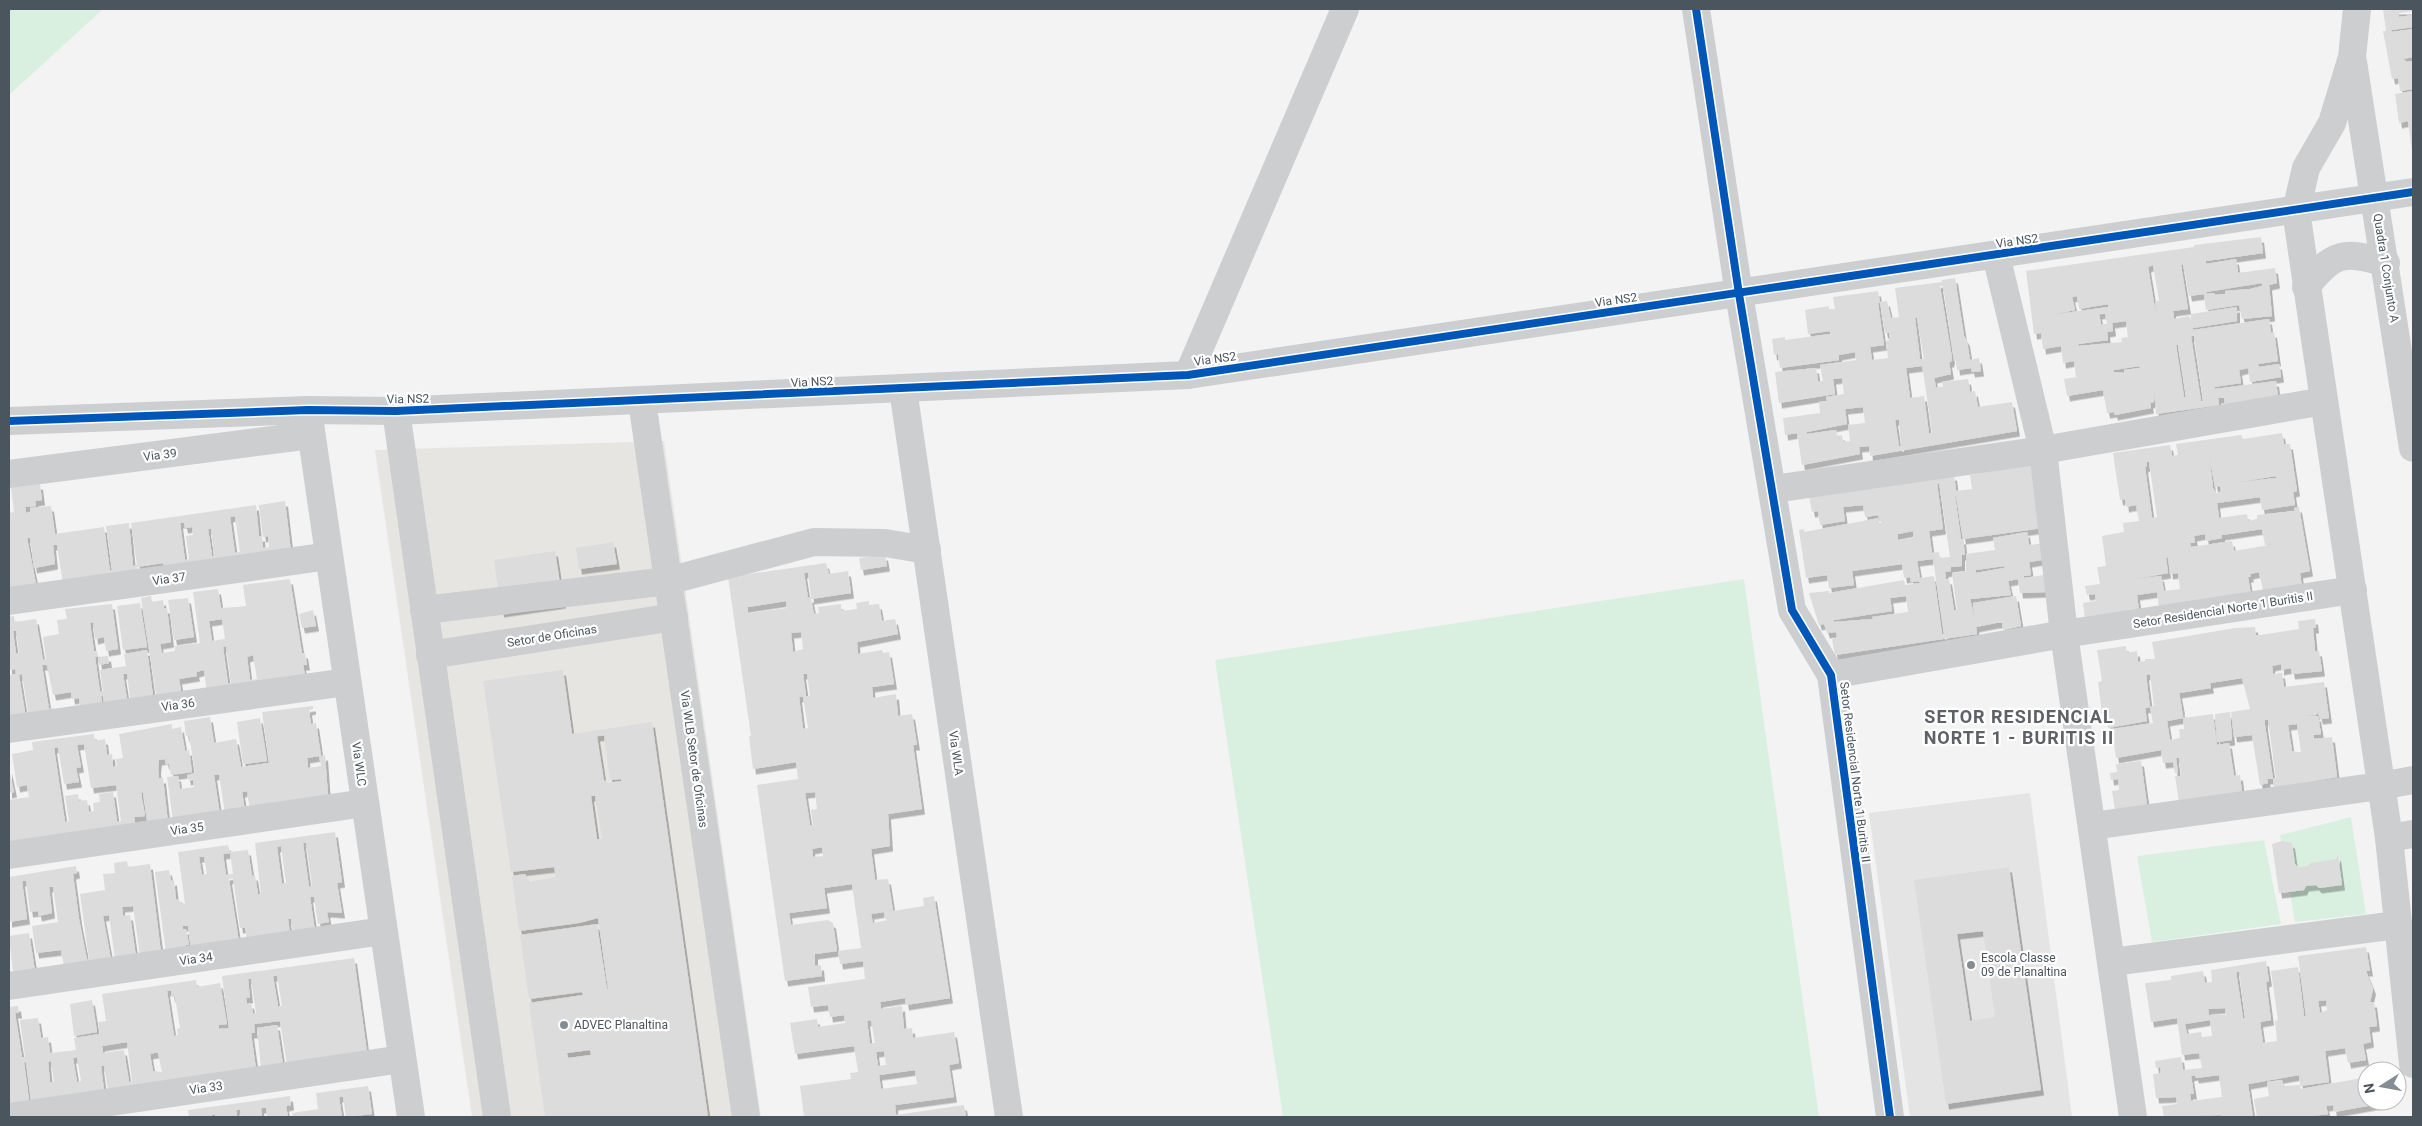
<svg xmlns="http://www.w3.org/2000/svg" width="2422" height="1126" viewBox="0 0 2422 1126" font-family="Roboto,sans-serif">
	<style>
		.commercial { fill: #e7e5e1 }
		.education { fill: #e5e4e4 }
		.green { fill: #d9f0e1 }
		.building { fill: #dcdcdd; fill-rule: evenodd; filter: url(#shadow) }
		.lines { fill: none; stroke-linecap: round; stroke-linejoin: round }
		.minor { stroke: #ccced0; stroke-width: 28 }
		.cycleway-casing { stroke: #fff; stroke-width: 11 }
		.cycleway { stroke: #0057b8; stroke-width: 8 }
		.poi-dot { fill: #858c92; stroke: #fff; stroke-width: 2 }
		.labels { text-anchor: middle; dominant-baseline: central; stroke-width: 4.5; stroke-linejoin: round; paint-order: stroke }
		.street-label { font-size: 12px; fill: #4a555e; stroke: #fff }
		.poi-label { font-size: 12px; fill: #4a555e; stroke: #fff; text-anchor: start }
		.district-label { font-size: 18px; font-weight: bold; letter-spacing: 1px; fill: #5e6266; stroke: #fff }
	</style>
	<defs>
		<filter id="shadow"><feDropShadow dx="3" dy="5.5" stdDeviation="0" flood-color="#0004"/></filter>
	</defs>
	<rect width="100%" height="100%" fill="#f3f3f3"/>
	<polygon class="commercial" points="664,441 761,1117 472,1117 375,450"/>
	<polygon class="education" points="2030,793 2072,1117 1910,1117 1869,813"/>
	<g class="green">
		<polygon points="9,9 103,9 9,95"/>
		<polygon points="1744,579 1819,1117 1283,1117 1215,660"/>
		<polygon points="2351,817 2366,914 2295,922 2280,835"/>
		<polygon points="2264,840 2281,924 2152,942 2137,856"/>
	</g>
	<g class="building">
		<polygon points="2383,9 2413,9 2413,11 2399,13 2399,17 2413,15 2413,27 2391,30 2392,32 2413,29 2413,57 2403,59 2407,62 2413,61 2413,89 2400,91 2398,78 2392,79 2383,31 2386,31"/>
		<polygon points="2413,91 2412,109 2412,151 2408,121 2399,123 2395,94"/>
		<path d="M2261,237L2263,253L2206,261V264L2236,259L2238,273L2275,268L2277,283L2269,285L2272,316L2242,319L2239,305L2206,310L2204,294L2189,296L2183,264L2181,265L2188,309L2173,311L2174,319L2189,316L2191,319V314L2237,307V321L2193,328V330L2269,319L2271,333L2274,332L2278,361L2258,364L2259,367L2279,364L2281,377L2250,382L2248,368L2239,370L2241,383L2214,387L2215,389L2276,381L2278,397L2225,404L2224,398H2218L2219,405L2156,414L2154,389V402L2150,403L2151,408L2115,415L2114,412L2107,413L2103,390L2067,396L2064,379L2097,374L2076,377L2074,361L2063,363L2061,346L2043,349L2041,333L2034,334L2026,271L2194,247V245ZM2153,265L2159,301H2155L2156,315L2148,267ZM2262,283V286L2250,289L2225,291V294L2215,295L2214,293L2207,294L2206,292ZM2077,296L2079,309L2108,304V307L2050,315L2075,310L2072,297ZM2105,313L2107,324H2101L2099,314ZM2126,321L2128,337L2121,338L2122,342L2079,346L2078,344L2108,340L2107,332L2113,331L2112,323ZM2191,336H2194L2203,401H2201ZM2176,345H2178L2186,397H2184ZM2139,366L2140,368L2124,370V373L2114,372V370Z"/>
		<path d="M1955,278L1964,336L1967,341L1970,360L1979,358L1981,371L1972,372L1971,368L1957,370L1956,361H1954L1943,286H1940L1952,358L1951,362H1949L1951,374L1934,378L1936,387H1943L1942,382L1968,379L1970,392L1975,391L1978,407L2012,402L2017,431L1870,456L1869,446L1859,447L1860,454L1802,465L1797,433L1785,435L1783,418L1820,413L1819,402L1827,401L1826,397L1844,394L1842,378L1833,379L1835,394L1779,403L1775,372L1816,368L1818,381H1823L1820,365L1856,360L1855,352L1839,355V360L1780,368L1778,354L1774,355L1772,339L1785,337V340L1830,334V331L1808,334L1805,310L1829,306V309H1835L1833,297L1878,291L1880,303H1878L1884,345L1870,347L1872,360L1888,358L1886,341L1889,340V333H1885L1880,302L1887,301L1891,318L1899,317L1895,288L1942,282V280ZM1915,318H1917L1924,359H1920ZM1922,366L1923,371L1932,433H1929L1924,396L1910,398L1906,368ZM1863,407L1865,423L1848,425L1850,441L1843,442L1842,435L1837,436L1836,430L1807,434V432L1847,424L1845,409ZM1895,420H1899L1901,446H1899Z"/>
		<path d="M2282,433L2284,444H2290L2297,491L2293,492L2295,505L2262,510L2260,497L2217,503L2219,518L2247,514L2248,521L2257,519V515L2295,511L2294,508L2299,507L2310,571L2300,573L2302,588L2264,595L2259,572L2250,574L2251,577H2248L2251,595L2159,608L2157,592L2137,595L2139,611L2085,619L2083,603L2096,601L2095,594L2087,595L2085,586L2100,584L2097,567L2106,566L2102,536L2124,532L2123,523L2139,521L2136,505L2126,507L2125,499L2120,500L2113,453L2170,445L2172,456L2178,455L2176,444L2241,435L2243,439ZM2209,455L2215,487L2220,486L2221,492L2216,493L2213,488ZM2147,462H2149L2157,517L2152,518L2145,467L2147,466ZM2276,476V478L2233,483ZM2262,529L2265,545L2280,543L2234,551L2232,541L2191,547L2190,543H2195L2194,536L2205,534L2206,541L2222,538V535ZM2168,557L2170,574L2178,573L2180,589L2164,591L2161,576L2135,579L2168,573L2166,558Z"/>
		<path d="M2034,464L2043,528L1963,539L1965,555H1962V566L1951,567V571L1945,572L1946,579H1949L1954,610H1957L1952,573L1966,571V554L1995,550L1993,538L2027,532L2029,545L2045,543L2048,559L2029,562L2031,575L2024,576V578L2044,575L2046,592L2020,593L2018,579L2008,581L2011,595L1970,599L1975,619L1973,603L2016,596L2021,626L2003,630L2002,623H1996L1976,627L1977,634L1835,655L1832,639L1837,638L1836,632L1827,633L1824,624L1819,625L1809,593L1829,591V593L1904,580L1905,585L1921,583L1918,581L1911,582L1910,577L1904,578L1902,564L1852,571L1854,585L1829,588L1827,575L1806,578L1799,530L1804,529V532L1879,518V523H1881L1878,515L1865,517L1863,505L1843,507L1845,521L1820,525L1818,511L1812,512L1809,496L1954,475L1956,491L1972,489L1970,475ZM1939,482L1950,557L1940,558L1939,552L1932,553L1929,531L1943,529L1937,483ZM1955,496H1956L1963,539H1961ZM1913,531L1914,538L1898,540V534ZM1933,559L1944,634H1942L1934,576L1920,578L1917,561ZM2004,566V568L1976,573V570ZM1906,596L1908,612L1872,617L1873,619L1834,622V620L1892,611L1890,598Z"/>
		<path d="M40,484L42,500L35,501L36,506L25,507L26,513L30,512V508L51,506L55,534L104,527L110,571L112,570L106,526L129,523L133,566L137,565L131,523L256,505L259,536H262L263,548L269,547L268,536L263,537L259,505L285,501L291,552L164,570L163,563L137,567L139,573L63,584L57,545H53L55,564L34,568L30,538H27L37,589L11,593L9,586V507L11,513L14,512L11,488ZM235,516L240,552L235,553L230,517ZM180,523H184L185,528L192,527L193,535L186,536L189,559L185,560ZM208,529H211L214,556H212Z"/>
		<polygon points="613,542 617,564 579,569 576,548"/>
		<polygon points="555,551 563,603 501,612 494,560"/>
		<polygon points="885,555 887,566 861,570 859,558"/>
		<path d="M826,563L829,574L848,571L851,593L811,599L814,614L819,613L818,607L841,604V611L857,609L856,603L869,601V605L879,604L882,621L895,619L898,634L857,642L858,654L882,650L883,653L889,652L894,684L872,687L873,698L896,694L898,716L912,714L917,745H913L922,809L888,814L890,846L871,849L875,880L888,879L893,911L924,906L923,898L934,896L950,998L906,1005L905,998L880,1002L881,1009L902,1006L904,1029L912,1028L913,1038L954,1032L959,1063L949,1065L954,1097L895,1105L896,1115L964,1105L966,1117H804L800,1086L851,1079L850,1073L858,1072L854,1046L795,1054L790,1023L817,1019L818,1027L845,1023L844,1015L830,1017L828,1005L811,1007L808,987L865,979L863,961L840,964L838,951L861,948L852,884L824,888L827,908L789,913L791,925L828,920L833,923L837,951L815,954V966L821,965L822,976L785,981L757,785L798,779L796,762L753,769L749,736H751L728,577ZM808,572L811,597L808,598L804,573ZM786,601L787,608L748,613V607ZM801,632L803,649L793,652L791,633ZM803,674H807L810,696H806ZM799,697H803L808,728L803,729ZM815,792L817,809L811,810L813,825H810L805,793ZM822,847L823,856L813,857L812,849ZM884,912L885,919L888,920L873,923L871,914ZM871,1020L875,1043L870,1044L867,1021ZM884,1051L886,1065L878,1066L876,1052ZM915,1070L917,1084L881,1089L879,1075Z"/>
		<path d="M290,579L302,653H305L307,665H303L305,675L207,694L204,670L196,672L197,676L179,679L182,697L157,701L141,598L151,596L152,602L163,600L164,608H167L171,642L160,644L162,653L175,651V646L200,643L193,592L218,589L221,608L237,607L246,606L243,585ZM222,619L225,639L212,641L209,621ZM226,646L231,683H228L223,647ZM253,655L257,679L250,680L247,657Z"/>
		<polygon points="188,598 194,637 174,640 168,600"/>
		<polygon points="140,603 147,647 123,650 117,606"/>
		<path d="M112,604L118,649L106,651L104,637L95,639L93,622L90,623L94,651H97L98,657H95L100,692L103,691L100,670L126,666L124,654L147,650L153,696L105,709L103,696H101L103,709L81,712L79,698L72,699L71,692L53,695L47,665H42L49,709L53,708L55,717L9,723V675L16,674L15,669L9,670V617L14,616L15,622L36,619L43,660L46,659L43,637L59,634L57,620L67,619L65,609ZM13,631H16L19,653H16ZM22,674L28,712H25L19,675ZM123,674H127L130,698L127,699Z"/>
		<polygon points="313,610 316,626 302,628 299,614"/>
		<path d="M2315,619L2316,628H2313L2315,651H2319L2322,671L2292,674L2291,668L2281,670V664L2272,666L2273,674L2282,673L2284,687L2324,682L2329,718L2320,719L2318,712L2316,715L2301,716H2318L2321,734L2314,735V739L2332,737L2337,777L2274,788L2273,778H2276L2268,720H2265V725L2273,779H2267L2268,783L2260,785L2252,735L2234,737L2231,712L2250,709L2242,678L2210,683L2211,688L2179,693L2182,709L2179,711L2182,710L2183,718L2213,714L2217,745L2229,743L2234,776L2240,775L2242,793L2179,802L2175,776H2181L2179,758H2176L2178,773H2175L2173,762L2163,763L2161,750L2116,758L2112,729L2153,723L2150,707L2154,706L2150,674L2146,675L2150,707L2145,708L2147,721L2108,728L2106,713L2102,714L2098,682L2102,681L2097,650L2126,646L2127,653L2137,651L2138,662L2145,661V659H2155L2152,642L2235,628L2255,627L2256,635H2260L2299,629L2298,621ZM2183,718L2184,729H2179L2180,738L2170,740L2167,721ZM2297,724L2301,752H2297L2292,751L2288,725Z"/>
		<polygon points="108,656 109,663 99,665 98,657"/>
		<path d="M563,670L572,734L652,722L708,1117H545L529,1003L583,995L582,992L529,999L520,935L597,924L607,989H608L598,918L579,923L519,931L512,876L525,874L529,882L556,877L554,867L511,872L483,681ZM604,735L610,780L621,779V781L607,783V780L604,781L597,736ZM591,796H595L602,839H597ZM590,1050L591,1055L568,1058L567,1053Z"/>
		<path d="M313,706V709L309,710L311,724L316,723L321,756L325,755L328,796L251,817L247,791L242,792L245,811L148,828L143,792L141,793L145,816L134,817L137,833L9,851V800L29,797L27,785L17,787L12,754L33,750L32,742L94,734L95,741L105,739L107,755L112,754L113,767L117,766L116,759L123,758L119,734L172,724V729L181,727L185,751L189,750L192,772L171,775L169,764H166L165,759L159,760L158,768L159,778H163L168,823L173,821L167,777L178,776L180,789L194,787L193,779L188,780L187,775L195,773L189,735L186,736L184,721L210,717L214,743L236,739L241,767L269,763L262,712ZM84,744L91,788L116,785L121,821L117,822L113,792L99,794L100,802L93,803L94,811L89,812L87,800L79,801L78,794L65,796L69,821L65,822L54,748L58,747L64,784L79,782L76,768L81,767L77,745ZM319,756L321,766L308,768L307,758ZM219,774L225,814L220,815L214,775Z"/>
		<polygon points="2230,712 2232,740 2217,742 2215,714"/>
		<polygon points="260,718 267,761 243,764 237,722"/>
		<polygon points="2141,761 2147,805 2115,810 2112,791 2119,790 2118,779 2111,780 2110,773 2117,772 2116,764"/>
		<polygon points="9,768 14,792 9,793"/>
		<path d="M335,832L342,882L337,883L342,913L329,912L327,913L329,922L318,924L314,897H310L316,938L294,940L291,919H288L291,941L65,973L61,950L36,953L32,926L58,922L53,887H49L52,913L39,916L38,911L30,912L26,881H22L27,919L9,922V877L76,866L77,873L73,874L79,919L87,960L89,959L80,894L105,890L103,874L115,873L114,863L127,861L128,867L150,864L161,953L166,952L155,872L169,870L171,881L174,880L176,899L185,904L178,852L228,845L230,853L223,854L226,875L233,874L230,852L248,850L252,876L255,875L258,894H261L255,843ZM303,843H306L312,886L309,887ZM281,846L286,883L282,884L277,847ZM199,857H204L207,874L202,875ZM233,878L240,928H245L247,941L239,942L229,879ZM133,906L140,956L136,957L130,915L123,916L122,907ZM109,915L115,959L111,960L103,916ZM183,926H188L191,950L186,951V945H189L186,929H183Z"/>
		<polygon points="2282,841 2292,843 2295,864 2298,867 2308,866 2310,863 2336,859 2338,855 2342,885 2319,888 2316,885 2306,886 2304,890 2279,893 2272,844"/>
		<path d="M2009,867L2041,1090L1946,1104L1914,880ZM1983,931L1995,1017L1970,1021L1957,934Z"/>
		<polygon points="29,933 35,971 9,983 9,967 11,973 13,972 9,936"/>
		<path d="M2366,947L2370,971H2366L2373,989L2370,1002H2374L2377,1026L2369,1027L2371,1042L2363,1044L2366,1060L2348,1063L2345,1048L2325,1051L2329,1082L2300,1086L2301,1089L2367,1077V1101H2384V1103L2334,1112L2333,1105L2326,1106L2328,1114L2305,1117H2257L2254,1099L2269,1096L2267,1082L2282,1080L2283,1086L2300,1085L2299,1075L2248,1084L2253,1117H2221V1115L2164,1117L2162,1106L2177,1104L2176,1097L2156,1098L2153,1074L2161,1073L2160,1067L2156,1068L2155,1061L2181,1057L2183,1070L2202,1068L2199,1053L2182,1055L2177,1018L2151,1022L2145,983L2171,980V976L2203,971L2205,983L2212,982L2211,970L2266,961L2269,981L2266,982L2271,1020L2260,1022L2263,1043L2277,1041L2275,1021L2278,1020L2271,971L2298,967L2304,1016H2306L2298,956ZM2236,971H2239L2245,1018H2243ZM2326,1000L2327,1010L2320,1013L2318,1001ZM2225,1008L2226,1015H2209L2208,1009ZM2210,1020L2212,1036L2202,1037L2201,1032L2187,1034L2185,1024ZM2195,1075L2196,1078L2219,1075L2222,1097L2191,1101L2190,1094H2194L2191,1076Z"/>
		<path d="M354,958L368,1060L32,1109L26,1062H24L30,1108L9,1112V1007L18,1006L19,1013H15L22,1057H25L20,1020L38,1018L41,1038L48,1037L50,1053L76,1050L74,1038L100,1034L98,1022L106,1021L102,994L196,980L197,987L220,983L227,1024L219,1025V1029L229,1028L222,976ZM273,976H277L282,1006H278ZM248,979H251L256,1013L253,1014L251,1003L247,1004L246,998H250ZM171,990L172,997H175L180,1028L177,1029L178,1035L174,1036L167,991ZM280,1021L287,1065H283L277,1025L257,1028L261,1068L256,1069L251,1033H255L254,1024ZM127,1042L132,1081L129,1082L124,1050L103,1053L102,1046ZM154,1053H158L162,1072L153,1071L150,1054ZM77,1057L81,1081L77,1082L73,1058ZM51,1061L54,1082H50L48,1062ZM101,1066H104L108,1090H104Z"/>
		<polygon points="92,1000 97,1032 74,1036 70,1004"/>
		<polygon points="368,1086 372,1114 346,1117 343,1097 339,1097 342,1117 293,1117 292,1113 318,1109 316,1093"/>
		<polygon points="290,1096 291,1105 286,1106 288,1117 267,1117 266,1108 261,1108 262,1117 241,1117 240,1109 236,1110 237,1117 215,1117 215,1114 212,1115 212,1117 189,1117 188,1110"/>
	</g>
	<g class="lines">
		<g class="minor">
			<polyline points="1696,9 1739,294 1792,610 1831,675 1890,1117"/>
			<polyline points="2357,9 2352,57 2332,123 2306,168 2296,211 2389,838 2413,1064"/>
			<polyline points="2353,62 2413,448"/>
			<polyline points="1996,255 2043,450 2064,634 2133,1117"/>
			<path d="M2306,287C2334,251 2344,251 2386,263"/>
			<polyline points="1188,375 1345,9"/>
			<polyline points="903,389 1009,1117"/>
			<polyline points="642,401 746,1117"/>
			<polyline points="308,410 411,1117"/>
			<polyline points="396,411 497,1117"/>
			<polyline points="9,421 308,410 396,411 1188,375 2413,192"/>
			<polyline points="9,474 311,435"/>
			<polyline points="1773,489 2043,450 2324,401"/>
			<polyline points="9,601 329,556"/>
			<polyline points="424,610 668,581 814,542 885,543 927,550"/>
			<polyline points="430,655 674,617"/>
			<polyline points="1831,675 2064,634 2353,590"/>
			<polyline points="9,729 347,682"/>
			<polyline points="2092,826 2380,786 2413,780"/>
			<polyline points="2389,838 2413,834"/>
			<polyline points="9,855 365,803"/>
			<polyline points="2112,962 2397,925"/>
			<polyline points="9,986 383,931"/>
			<polyline points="9,1117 402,1059"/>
		</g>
		<defs>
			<g id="cycleway">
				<polyline points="1696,9 1739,294 1792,610 1831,675 1890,1117"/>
				<polyline points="9,421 308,410 396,411 1188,375 2413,192"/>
			</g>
		</defs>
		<use href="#cycleway" class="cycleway-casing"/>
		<use href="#cycleway" class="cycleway"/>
	</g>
	<g class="poi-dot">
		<circle cx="1971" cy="965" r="5"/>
		<circle cx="564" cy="1025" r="5"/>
	</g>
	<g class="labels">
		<g class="street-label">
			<text transform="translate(2017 241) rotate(-8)">Via NS2</text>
			<text transform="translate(2386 268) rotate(81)">Quadra 1 Conjunto A</text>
			<text transform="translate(1616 300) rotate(-8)">Via NS2</text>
			<text transform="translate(1215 359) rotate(-8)">Via NS2</text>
			<text transform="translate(812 382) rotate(-3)">Via NS2</text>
			<text transform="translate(408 399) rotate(-1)">Via NS2</text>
			<text transform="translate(160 455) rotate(-7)">Via 39</text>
			<text transform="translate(169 579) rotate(-8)">Via 37</text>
			<text transform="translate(2223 610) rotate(-9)">Setor Residencial Norte 1 Buritis II</text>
			<text transform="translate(552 636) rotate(-9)">Setor de Oficinas</text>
			<text transform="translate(178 705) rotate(-8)">Via 36</text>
			<text transform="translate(956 753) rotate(82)">Via WLA</text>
			<text transform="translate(694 759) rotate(82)">Via WLB Setor de Oficinas</text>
			<text transform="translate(359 764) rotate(82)">Via WLC</text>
			<text transform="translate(1855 772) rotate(83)">Setor Residencial Norte 1 Buritis II</text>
			<text transform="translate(187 829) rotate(-8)">Via 35</text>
			<text transform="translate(196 959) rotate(-8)">Via 34</text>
			<text transform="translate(206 1088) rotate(-8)">Via 33</text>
		</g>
		<g class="poi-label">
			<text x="1981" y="958">Escola Classe<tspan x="1981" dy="14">09 de Planaltina</tspan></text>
			<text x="574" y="1025">ADVEC Planaltina</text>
		</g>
		<g class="district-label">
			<text x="2019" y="716">SETOR RESIDENCIAL<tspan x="2019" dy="21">NORTE 1 - BURITIS II</tspan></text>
		</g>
	</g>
	<rect width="2422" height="1126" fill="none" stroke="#4a555e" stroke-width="20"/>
	<g transform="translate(2382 1086) rotate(259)"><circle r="24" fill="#ffffff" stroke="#b7bbbf"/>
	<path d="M0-4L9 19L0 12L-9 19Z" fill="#858c92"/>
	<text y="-8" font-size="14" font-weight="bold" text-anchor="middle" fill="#4a555e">N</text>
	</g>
</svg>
